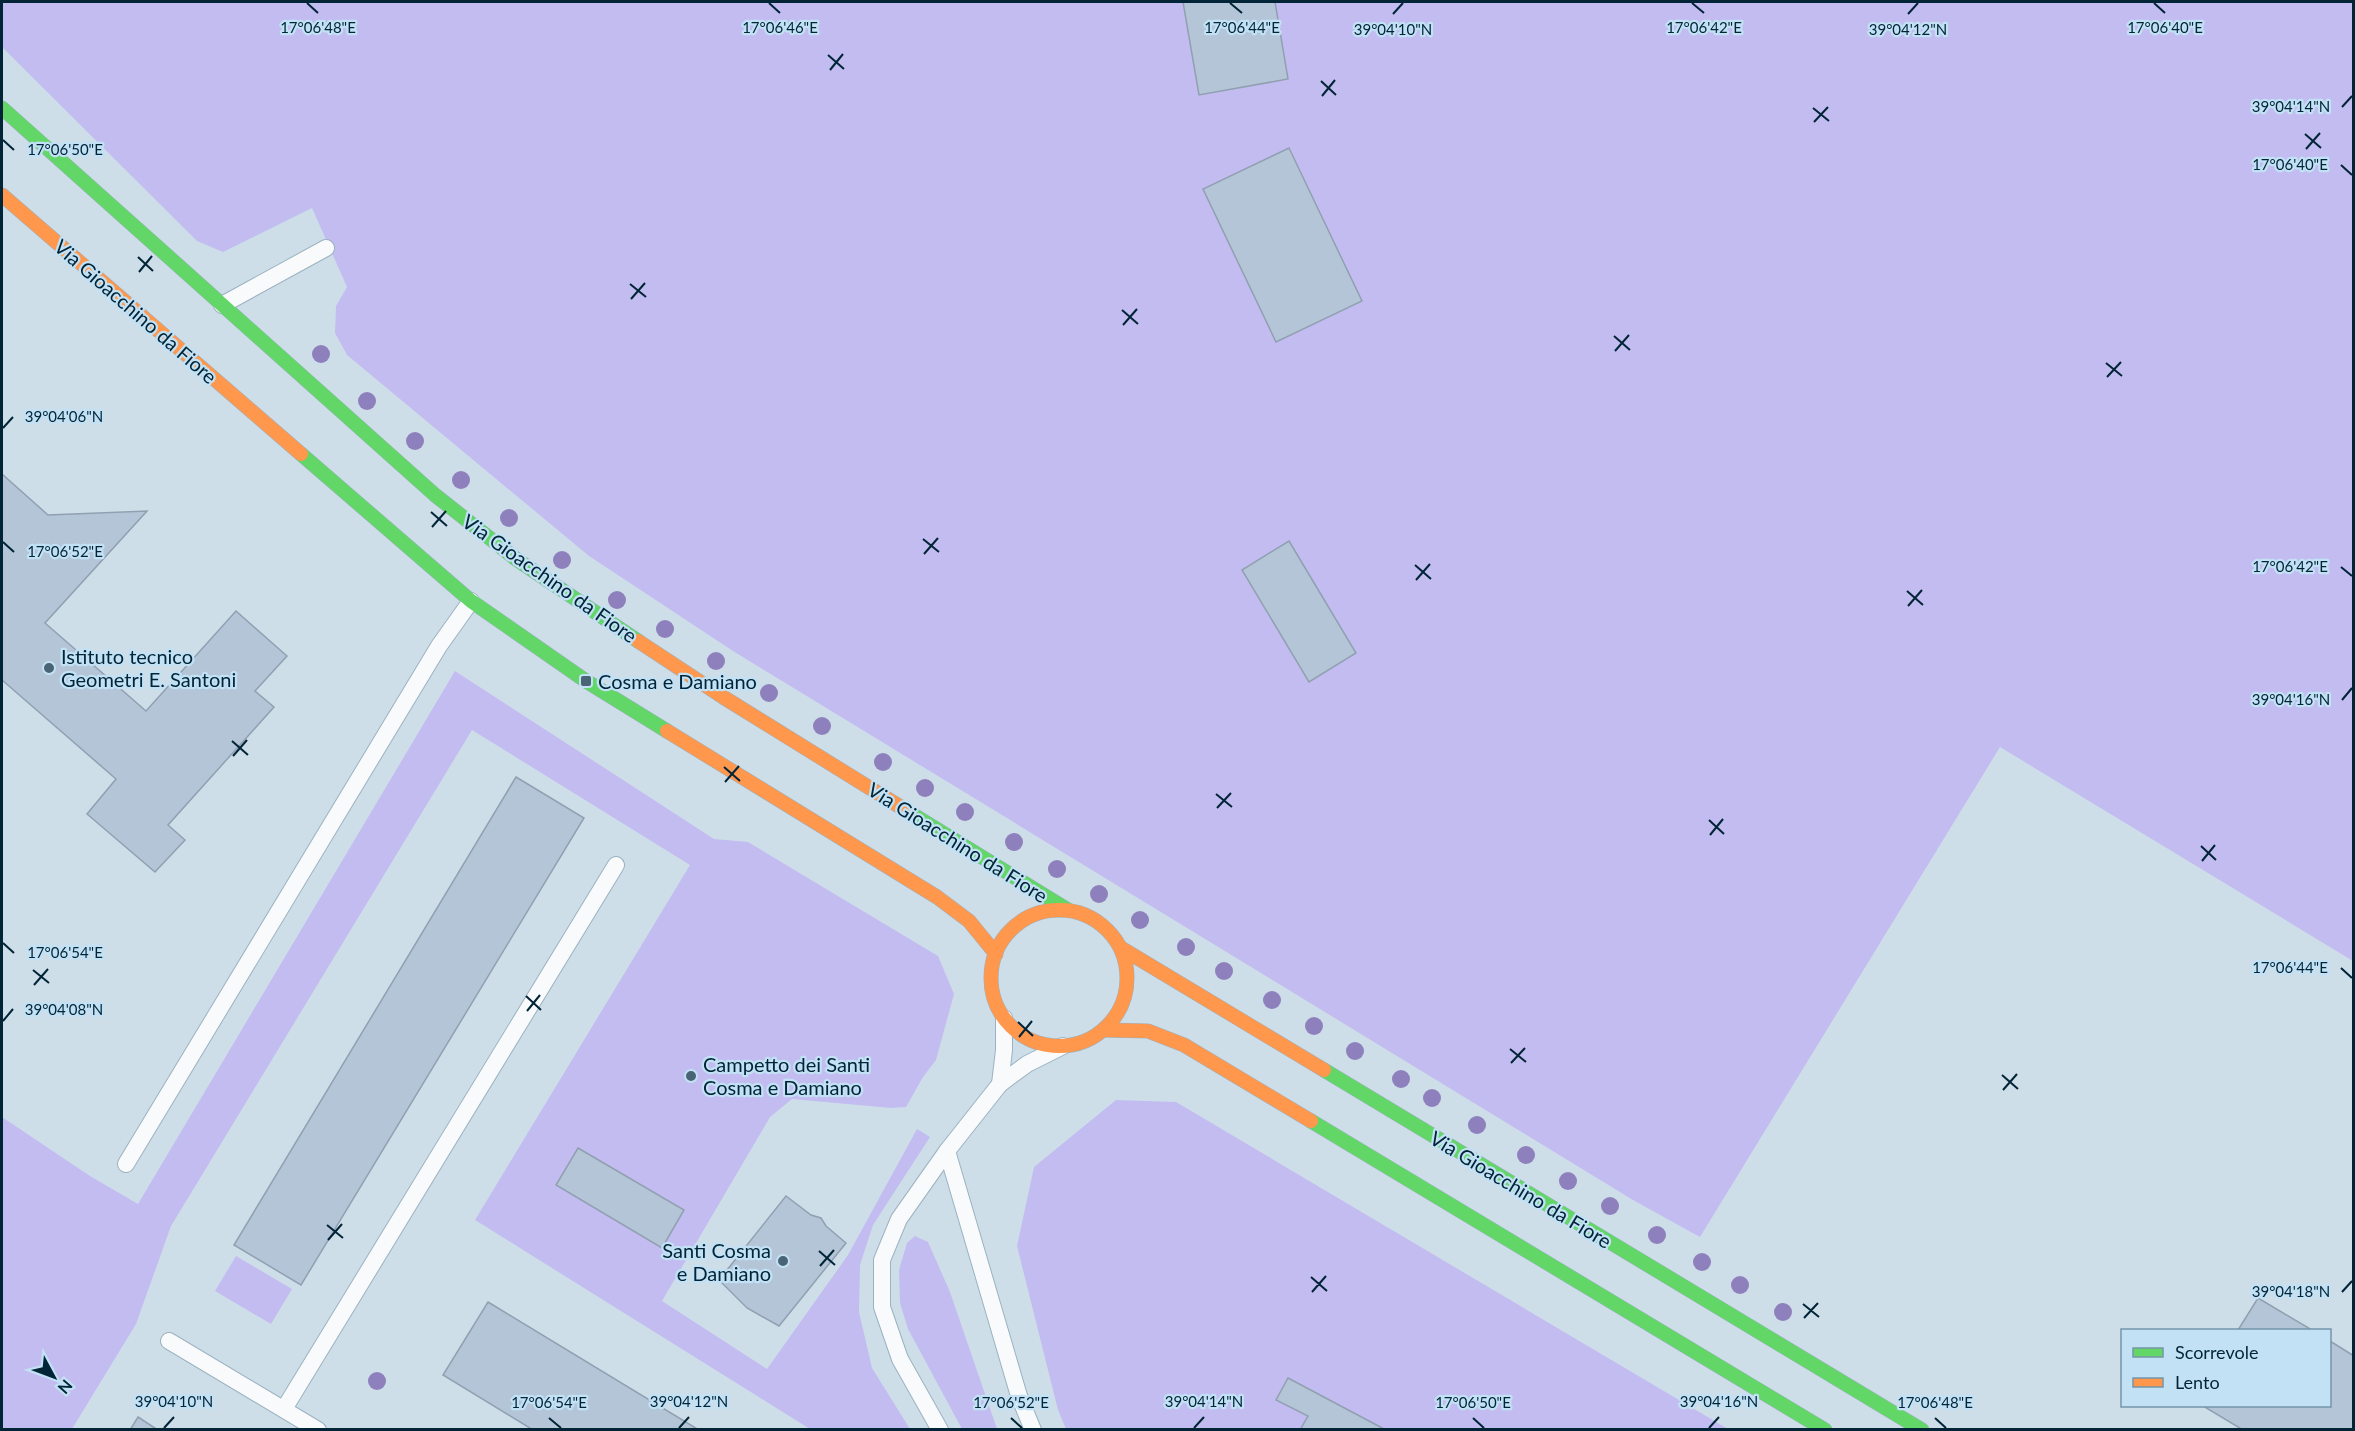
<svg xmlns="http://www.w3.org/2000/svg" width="2355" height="1431" viewBox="0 0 2355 1431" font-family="Lato,sans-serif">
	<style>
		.green { fill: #c3bcf1 }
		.building { fill: #b4c5d8; stroke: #90a0b1; stroke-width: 1.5 }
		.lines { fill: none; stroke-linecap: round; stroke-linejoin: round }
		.lane-casing { stroke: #9bb2c0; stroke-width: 18 }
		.fast-casing { stroke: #9bb2c0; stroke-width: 15 }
		.slow-casing { stroke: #9bb2c0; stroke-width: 15 }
		.lane { stroke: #f8fafc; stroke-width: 16 }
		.fast { stroke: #63d668; stroke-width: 14 }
		.slow { stroke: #ff974d; stroke-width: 14 }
		.tree { fill: #8e80bc }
		.ticks { fill: none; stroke: #012437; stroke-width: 2 }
		.poi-dot { fill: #496575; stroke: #c2e1f5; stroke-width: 2 }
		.labels { text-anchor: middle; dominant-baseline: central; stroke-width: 4.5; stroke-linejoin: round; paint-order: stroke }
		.street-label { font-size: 20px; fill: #012437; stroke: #c2e1f5 }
		.poi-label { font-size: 20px; fill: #012437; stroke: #c2e1f5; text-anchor: start }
		.ticks-label { font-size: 15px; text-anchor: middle; fill: #012437; stroke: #c2e1f5; stroke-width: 4.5; stroke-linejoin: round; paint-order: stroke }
	</style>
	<rect width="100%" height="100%" fill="#cedee9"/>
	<g class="green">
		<polygon points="2,2 2353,2 2353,961 2000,747 1700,1237 1633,1200 733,651 589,556 347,355 335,333 336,306 347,287 312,208 223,252 197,241 2,47"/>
		<polygon points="455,671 714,839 748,842 938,956 954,994 936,1060 923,1077 906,1107 891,1108 792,1099 770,1117 662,1301 767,1369 848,1255 917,1129 930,1137 873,1225 860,1265 859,1312 872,1368 910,1429 810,1429 475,1220 690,865 472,730 171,1226 136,1324 72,1429 2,1429 2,1117 90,1176 138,1204"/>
		<polygon points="1116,1100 1176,1102 1728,1429 1066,1429 1058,1410 1017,1246 1034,1167"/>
		<polygon points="915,1236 928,1242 950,1292 997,1429 962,1429 908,1329 900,1303 899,1270 907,1243"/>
		<polygon points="236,1256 292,1289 271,1324 215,1291"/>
	</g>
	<g class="building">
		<polygon points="1183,2 1275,2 1288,79 1199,95"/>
		<polygon points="1289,148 1362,301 1276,342 1203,189"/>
		<polygon points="2,474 48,515 147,511 45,623 146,711 236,611 287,656 255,691 274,707 168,825 185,840 155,872 87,814 116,779 2,680"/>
		<polygon points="1289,541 1356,653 1309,682 1242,570"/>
		<polygon points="516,777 584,818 301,1285 234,1245"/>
		<polygon points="578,1148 684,1210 662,1248 556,1185"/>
		<polygon points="786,1196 811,1215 821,1218 826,1226 846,1243 779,1326 747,1308 719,1280"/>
		<polygon points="2258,1298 2312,1330 2238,1330"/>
		<polygon points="488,1302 699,1430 533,1430 443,1375"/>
		<polygon points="2330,1341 2354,1356 2354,1430 2243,1430 2203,1406 2330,1406"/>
		<polygon points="1288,1378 1386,1430 1300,1430 1308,1416 1276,1400"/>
		<polygon points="138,1417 158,1430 130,1430"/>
	</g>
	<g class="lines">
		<defs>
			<g id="lane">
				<polyline points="222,305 326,248"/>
				<polyline points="1000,1084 1004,1050 1004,1018"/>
				<polyline points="947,1151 1019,1396 1033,1430"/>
				<polyline points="126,1164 439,646 471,601"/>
				<polyline points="169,1341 318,1430"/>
				<polyline points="284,1409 616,865"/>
				<polyline points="940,1430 900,1359 882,1307 882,1260 899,1219 947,1151 1000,1084 1027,1064 1063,1046"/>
			</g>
			<g id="fast">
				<polyline points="2,108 435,495 516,559 638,641"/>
				<polyline points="301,454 471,601 586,681 667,731"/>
				<polyline points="907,811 1068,910"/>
				<polyline points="1324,1070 1922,1430"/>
				<polyline points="1311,1121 1825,1430"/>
			</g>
			<g id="slow">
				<polyline points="2,195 301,454"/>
				<polyline points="638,641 723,697 907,811"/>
				<polyline points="667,731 937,897 969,921 996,954"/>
				<circle cx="1059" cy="978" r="68"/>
				<polyline points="1121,948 1324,1070"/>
				<polyline points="1104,1030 1148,1031 1184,1045 1311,1121"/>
			</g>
		</defs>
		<use href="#lane" class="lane-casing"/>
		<use href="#fast" class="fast-casing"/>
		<use href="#slow" class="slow-casing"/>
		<use href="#lane" class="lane"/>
		<use href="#fast" class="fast"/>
		<use href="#slow" class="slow"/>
	</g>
	<g class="tree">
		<circle cx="321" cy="354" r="9"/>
		<circle cx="367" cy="401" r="9"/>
		<circle cx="415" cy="441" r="9"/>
		<circle cx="461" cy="480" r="9"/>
		<circle cx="509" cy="518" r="9"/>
		<circle cx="562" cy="560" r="9"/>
		<circle cx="617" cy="600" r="9"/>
		<circle cx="665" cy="629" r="9"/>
		<circle cx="716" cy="661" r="9"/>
		<circle cx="769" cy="693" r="9"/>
		<circle cx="822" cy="726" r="9"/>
		<circle cx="883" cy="762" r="9"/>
		<circle cx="925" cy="788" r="9"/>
		<circle cx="965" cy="812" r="9"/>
		<circle cx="1014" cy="842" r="9"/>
		<circle cx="1057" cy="869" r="9"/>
		<circle cx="1099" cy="894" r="9"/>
		<circle cx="1140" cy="920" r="9"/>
		<circle cx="1186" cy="947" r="9"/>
		<circle cx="1224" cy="971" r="9"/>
		<circle cx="1272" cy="1000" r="9"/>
		<circle cx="1314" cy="1026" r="9"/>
		<circle cx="1355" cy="1051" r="9"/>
		<circle cx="1401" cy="1079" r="9"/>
		<circle cx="1432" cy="1098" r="9"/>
		<circle cx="1477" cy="1125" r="9"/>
		<circle cx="1526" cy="1155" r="9"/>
		<circle cx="1568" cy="1181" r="9"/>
		<circle cx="1610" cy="1206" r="9"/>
		<circle cx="1657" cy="1235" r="9"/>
		<circle cx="1702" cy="1262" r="9"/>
		<circle cx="1740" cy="1285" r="9"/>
		<circle cx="1783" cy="1312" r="9"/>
		<circle cx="377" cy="1381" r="9"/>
	</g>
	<path class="ticks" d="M307,3L318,13M769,3L780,13M1230,3L1242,13M1692,3L1704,13M2154,3L2165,13M1393,14L1403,3M1908,14L1918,3M828,55L844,69M830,70L843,54M1321,81L1336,95M1322,96L1335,80M2342,107L2352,96M1813,108L1829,121M1814,122L1828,107M2305,134L2321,148M3,140L14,150M2306,149L2320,133M2341,165L2352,175M138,257L153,271M139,272L152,256M630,284L646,297M631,299L645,283M1122,310L1138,324M1123,325L1137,309M1614,336L1630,350M1615,351L1629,335M2106,363L2122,376M2107,377L2121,362M3,428L13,417M431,512L447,526M432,527L446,511M923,539L939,552M3,542L14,552M924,554L938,538M1415,565L1431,579M2341,567L2352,576M1416,580L1430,564M1907,591L1923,605M1908,606L1922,590M2342,700L2352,688M232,741L248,755M233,756L247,740M724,767L740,781M725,782L739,766M1216,794L1232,807M1217,808L1231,793M1709,820L1724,834M1710,835L1723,819M2201,846L2216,860M2202,861L2215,845M3,943L14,953M2341,968L2352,978M33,970L49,983M34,985L48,969M526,996L541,1010M527,1011L540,995M3,1021L13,1009M1018,1022L1033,1036M1019,1037L1032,1021M1510,1049L1526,1062M1511,1063L1525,1048M2002,1075L2018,1089M2003,1090L2017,1074M327,1225L343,1238M328,1240L342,1224M819,1251L835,1265M820,1266L834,1250M1311,1277L1327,1291M1312,1292L1326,1276M2342,1292L2352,1281M1803,1304L1819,1317M1804,1318L1818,1303M549,1418L561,1428M1011,1418L1022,1428M1473,1418L1484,1428M1935,1418L1946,1428M164,1428L174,1417M679,1428L689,1417M1194,1428L1204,1417M1709,1428L1719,1417"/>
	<g class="poi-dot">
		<circle cx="49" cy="668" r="6"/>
		<rect x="580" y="675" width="12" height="12" rx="3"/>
		<circle cx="691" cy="1076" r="6"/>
		<circle cx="783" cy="1261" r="6"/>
	</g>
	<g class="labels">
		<g class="street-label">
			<text transform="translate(136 311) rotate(41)">Via Gioacchino da Fiore</text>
			<text transform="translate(550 578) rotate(35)">Via Gioacchino da Fiore</text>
			<text transform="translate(958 842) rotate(32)">Via Gioacchino da Fiore</text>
			<text transform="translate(1521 1189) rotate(31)">Via Gioacchino da Fiore</text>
		</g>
		<g class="poi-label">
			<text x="61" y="656">Istituto tecnico<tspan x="61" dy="23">Geometri E. Santoni</tspan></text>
			<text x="598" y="681">Cosma e Damiano</text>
			<text x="703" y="1064">Campetto dei Santi<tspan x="703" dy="23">Cosma e Damiano</tspan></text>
			<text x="771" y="1250" text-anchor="end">Santi Cosma<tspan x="771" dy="23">e Damiano</tspan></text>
		</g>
	</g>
	<g class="ticks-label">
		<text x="318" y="33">17°06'48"E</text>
		<text x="780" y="33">17°06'46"E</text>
		<text x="1242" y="33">17°06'44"E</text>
		<text x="1704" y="33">17°06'42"E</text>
		<text x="2165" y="33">17°06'40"E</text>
		<text x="1393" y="35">39°04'10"N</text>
		<text x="1908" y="35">39°04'12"N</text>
		<text x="2291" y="112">39°04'14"N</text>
		<text x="65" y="155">17°06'50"E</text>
		<text x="2290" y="170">17°06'40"E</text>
		<text x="64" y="422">39°04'06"N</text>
		<text x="65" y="557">17°06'52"E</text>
		<text x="2290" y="572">17°06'42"E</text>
		<text x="2291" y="705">39°04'16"N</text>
		<text x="65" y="958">17°06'54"E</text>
		<text x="2290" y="973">17°06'44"E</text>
		<text x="64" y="1015">39°04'08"N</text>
		<text x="2291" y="1297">39°04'18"N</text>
		<text x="174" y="1407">39°04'10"N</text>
		<text x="689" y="1407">39°04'12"N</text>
		<text x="1204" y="1407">39°04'14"N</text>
		<text x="1719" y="1407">39°04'16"N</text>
		<text x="549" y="1408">17°06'54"E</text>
		<text x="1011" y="1408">17°06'52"E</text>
		<text x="1473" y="1408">17°06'50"E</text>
		<text x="1935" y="1408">17°06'48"E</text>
	</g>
	<rect width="2355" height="1431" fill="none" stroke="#012437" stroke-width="6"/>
	<rect x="2121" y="1329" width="210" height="78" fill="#c2e1f5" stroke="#7595a9" stroke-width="1.5"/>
	<rect x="2133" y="1348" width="30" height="9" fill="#63d668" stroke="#7595a9" stroke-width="1.5"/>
	<text x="2175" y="1359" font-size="18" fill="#012437">Scorrevole</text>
	<rect x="2133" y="1378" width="30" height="9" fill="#ff974d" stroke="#7595a9" stroke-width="1.5"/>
	<text x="2175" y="1389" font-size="18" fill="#012437">Lento</text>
	<g transform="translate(54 1377) rotate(131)" stroke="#c2e1f5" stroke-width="4.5" paint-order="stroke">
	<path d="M0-4.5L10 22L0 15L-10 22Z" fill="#012437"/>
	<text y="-9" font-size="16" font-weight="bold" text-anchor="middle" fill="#012437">N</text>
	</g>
</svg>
